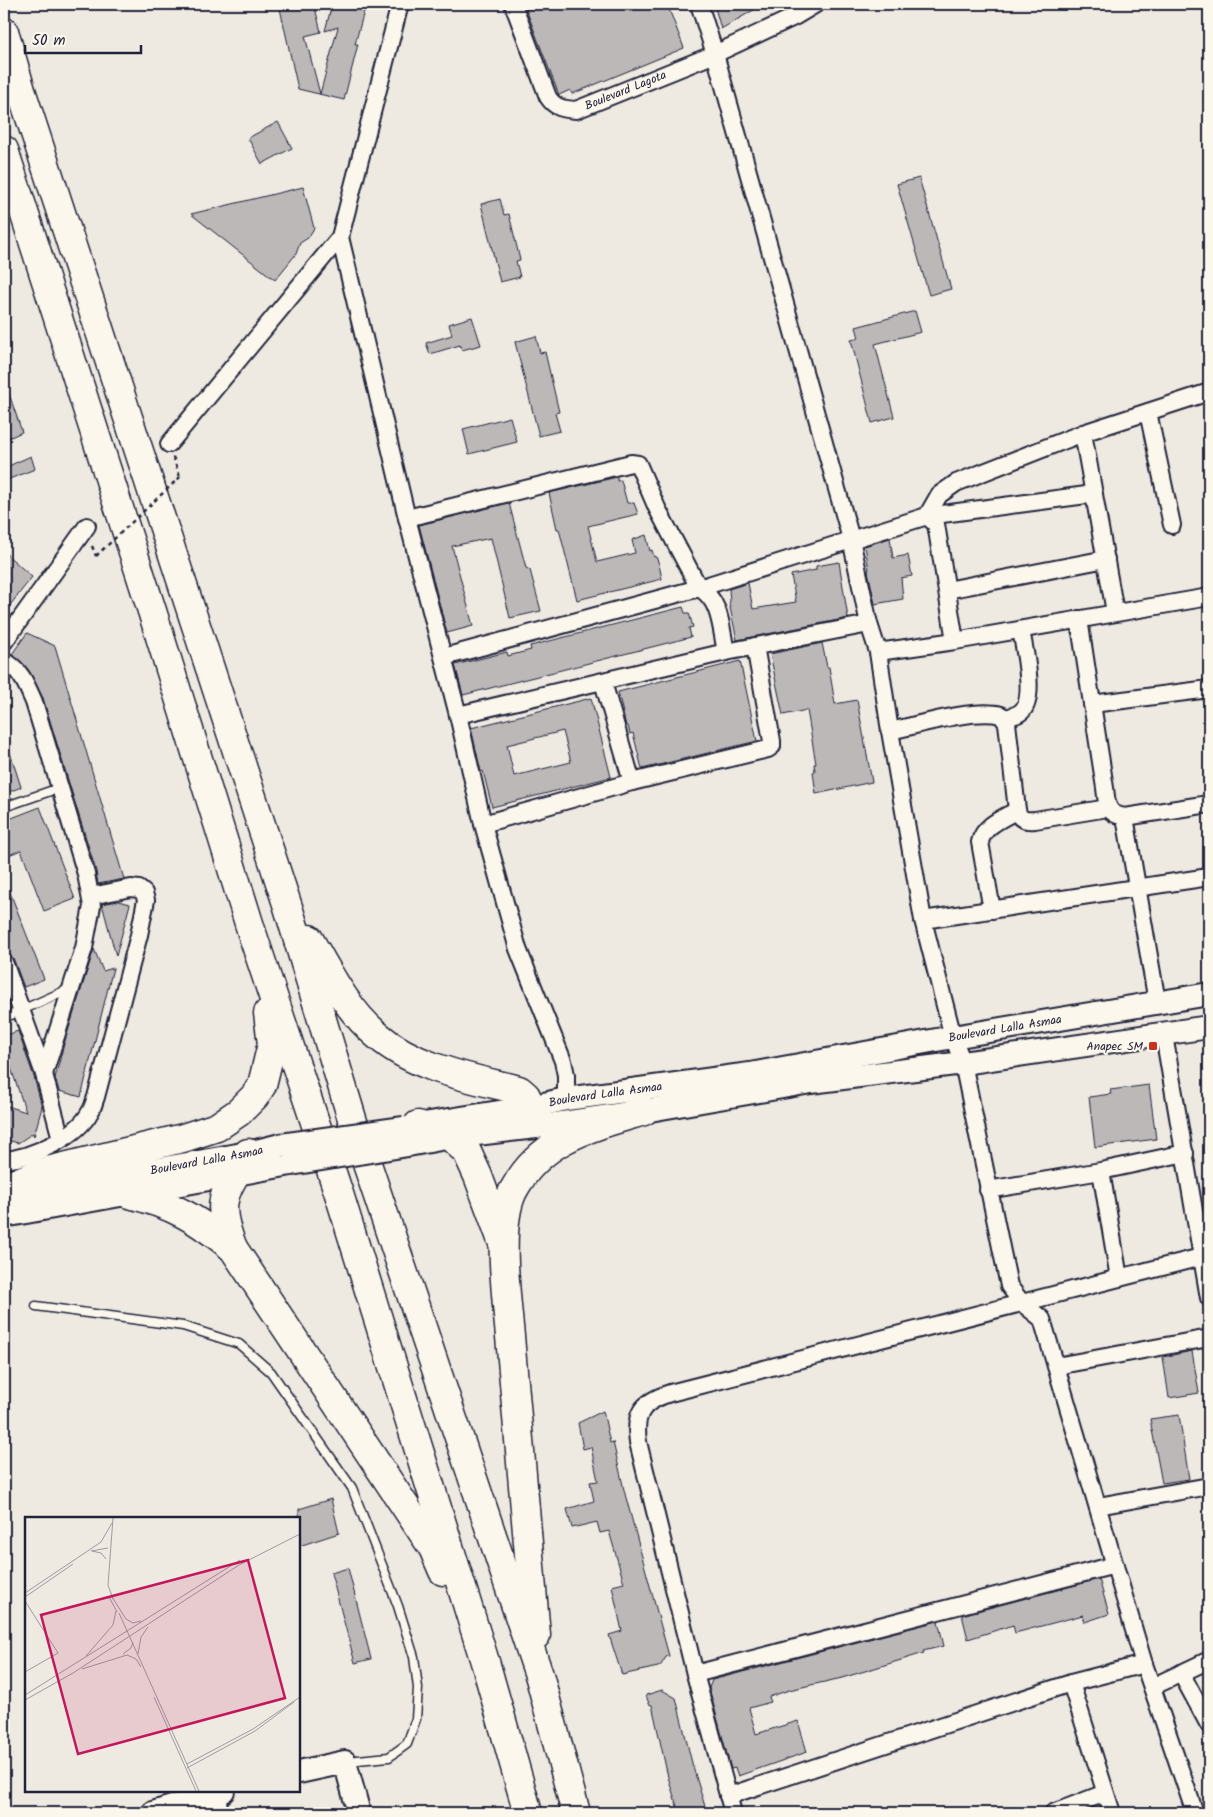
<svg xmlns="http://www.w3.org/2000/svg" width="1213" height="1817" viewBox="0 0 1213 1817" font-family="Kalam,sans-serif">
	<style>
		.building { fill: #bcb8b8; stroke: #22223b; fill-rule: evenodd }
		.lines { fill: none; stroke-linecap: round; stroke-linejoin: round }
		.lane-casing { stroke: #22223b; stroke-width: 11 }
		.street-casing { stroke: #22223b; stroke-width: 20 }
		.secondary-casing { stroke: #22223b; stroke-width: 26 }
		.highway-casing { stroke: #22223b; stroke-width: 31 }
		.path { stroke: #22223b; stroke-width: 2.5; stroke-dasharray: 4 4; stroke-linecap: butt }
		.lane { stroke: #fbf7ec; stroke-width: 8 }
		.street { stroke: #fbf7ec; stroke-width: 16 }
		.secondary { stroke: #fbf7ec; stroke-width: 22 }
		.highway { stroke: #fbf7ec; stroke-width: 28 }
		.secondary-bridge-casing { stroke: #22223b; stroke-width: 26; stroke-linecap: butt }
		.path-bridge { stroke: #22223b; stroke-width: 2.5; stroke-dasharray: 4 4; stroke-linecap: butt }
		.secondary-bridge { stroke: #fbf7ec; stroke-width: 22 }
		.poi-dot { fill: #c8321e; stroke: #fbf7ec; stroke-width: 2 }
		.labels { text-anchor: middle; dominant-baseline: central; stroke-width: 4; stroke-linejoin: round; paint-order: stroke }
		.street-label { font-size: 12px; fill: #22223b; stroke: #fbf7ec }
		.poi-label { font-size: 12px; fill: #22223b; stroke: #fbf7ec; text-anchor: end }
		.inset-road { fill: none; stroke: #9c9a9f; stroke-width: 1 }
		.view { fill: #c2185b; fill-opacity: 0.15; stroke: #c2185b; stroke-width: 2.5 }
		.inset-edge { fill: none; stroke: #22223b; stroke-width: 2.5 }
	</style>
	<rect width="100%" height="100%" fill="#eeeae2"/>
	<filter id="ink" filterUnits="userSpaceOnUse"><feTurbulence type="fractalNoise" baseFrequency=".02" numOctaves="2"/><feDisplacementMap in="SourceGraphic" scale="10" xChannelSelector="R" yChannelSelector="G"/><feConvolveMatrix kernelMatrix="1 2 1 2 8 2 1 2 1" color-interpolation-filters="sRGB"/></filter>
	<g filter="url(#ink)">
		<g class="building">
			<polygon points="279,4 314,4 321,32 305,36 320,94 338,27 325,31 332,4 366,4 355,44 358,44 344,100 298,89"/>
			<polygon points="524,4 667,4 684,48 572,94 570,90 559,95"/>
			<polygon points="714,4 764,4 721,29"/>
			<polygon points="278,122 292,148 262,164 248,138"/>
			<polygon points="919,178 951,289 929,295 897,184"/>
			<polygon points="303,187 314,228 308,238 300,243 296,254 275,280 191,214"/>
			<polygon points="500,199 504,215 509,214 520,260 516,261 520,277 500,282 481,204"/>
			<polygon points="915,311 921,332 875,344 894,417 872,423 851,340 859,338 856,327"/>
			<polygon points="472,317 481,345 462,350 460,345 430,354 426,343 452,335 449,324"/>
			<polygon points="536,336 540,353 545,352 559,412 555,413 560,431 539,436 515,342"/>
			<polygon points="4,385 6,385 22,432 4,440"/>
			<polygon points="510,417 517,442 469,454 463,429"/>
			<polygon points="31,456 35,469 4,481 4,468"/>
			<polygon points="617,477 617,481 621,480 627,503 634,503 638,514 588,526 597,562 635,553 632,540 646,535 650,551 652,550 654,557 656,557 659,564 662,579 577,600 559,529 557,529 549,493"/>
			<polygon points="509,503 526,568 530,570 541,611 510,618 491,538 452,546 473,626 447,633 419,525"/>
			<polygon points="890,538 893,558 908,555 912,576 901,578 903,599 875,604 868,571 869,570 865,546"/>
			<polygon points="4,552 32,577 4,613"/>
			<polygon points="839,562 848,618 737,640 729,603 730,602 729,589 748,583 753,609 796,602 791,575 816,570 816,566"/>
			<polygon points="683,607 685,613 689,613 693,627 689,628 691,637 463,695 455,665 507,652 508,656 531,650 530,646"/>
			<polygon points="27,633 55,646 124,879 98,884 96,871 43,698 27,668 12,654"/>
			<polygon points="822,643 827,667 829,667 835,704 857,700 872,782 816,794 813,772 815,771 814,764 816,764 807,710 783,715 770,654"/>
			<polygon points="740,661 757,741 642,769 633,733 630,734 628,726 626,726 618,692"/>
			<path d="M591,698L611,777L492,807L483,771L481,772L471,728ZM563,731L571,762L514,776L507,745Z"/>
			<polygon points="6,740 21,787 4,794 4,741"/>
			<polygon points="40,807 75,899 44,911 21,850 4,857 4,821"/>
			<polygon points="4,877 44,979 24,987 13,958 6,952 9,952 4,938"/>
			<polygon points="118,901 130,904 116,956 102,904"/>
			<polygon points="94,949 103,971 113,968 81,1097 59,1091 55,1078 64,1044"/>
			<polygon points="18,1031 34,1077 42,1107 34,1136 33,1133 18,1143 4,1139 4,1105 26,1112 4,1048 4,1036"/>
			<polygon points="1149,1085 1156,1139 1095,1147 1089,1097 1111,1094 1110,1090"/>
			<polygon points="1192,1351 1199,1393 1169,1398 1163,1357"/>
			<polygon points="603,1411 610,1443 613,1442 625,1494 669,1656 666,1657 661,1665 658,1667 622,1675 609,1635 622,1631 612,1586 624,1583 609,1531 600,1533 597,1522 572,1528 567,1509 594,1501 590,1482 598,1481 591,1447 583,1449 578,1423"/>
			<polygon points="1179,1415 1189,1479 1162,1483 1150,1419"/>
			<polygon points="331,1499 339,1533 299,1546 299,1509"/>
			<polygon points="348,1568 371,1659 355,1663 331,1573"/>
			<polygon points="1099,1579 1109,1614 1085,1622 1083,1615 1015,1633 1013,1625 968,1639 962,1615"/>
			<polygon points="938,1621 944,1646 923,1651 924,1653 842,1678 789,1690 769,1697 771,1702 749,1708 756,1734 798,1721 807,1752 738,1776 735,1768 731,1769 709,1688 712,1680"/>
			<polygon points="662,1690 676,1698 693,1767 707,1813 679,1813 668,1777 652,1705 649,1704 646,1695"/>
		</g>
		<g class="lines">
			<defs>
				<g id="lane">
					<polyline points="4,807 59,788"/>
					<polyline points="4,1018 69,989"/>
					<polyline points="36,1306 183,1326 239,1344 271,1372 352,1488 398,1606 414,1657 418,1688 416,1719 407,1744 389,1757 347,1761"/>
				</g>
				<g id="street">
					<path id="s1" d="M513,4L548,97C555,108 563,109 576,110L715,54L796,16L816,4"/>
					<polyline points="699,4 715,54 851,539 869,624 878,652 890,731 923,920 953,1037 963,1063 1009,1286 1022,1303 1042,1319 1144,1664 1195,1813"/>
					<polyline points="340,237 407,518 458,715 483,824 518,949 563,1061 566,1075 566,1099"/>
					<polyline points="1148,412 1172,525"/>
					<polyline points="1083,433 1115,612"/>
					<polyline points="169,444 340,237 400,4"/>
					<path d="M407,518L631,463L638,464L657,508L699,588C721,600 721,629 726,652"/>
					<polyline points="947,590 1106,559"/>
					<path d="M1079,619L1105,788C1107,804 1106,814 1125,817L1209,804"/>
					<polyline points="955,641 936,524 927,516 939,495 956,483 1083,433 1209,392"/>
					<polyline points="4,642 87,526"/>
					<polyline points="878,652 955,641 1209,597"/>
					<polyline points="444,657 699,588 927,516 1094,494"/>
					<path d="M4,661C21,669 27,686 34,702L86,874L92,906L84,948L44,1074"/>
					<polyline points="603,682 632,782"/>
					<polyline points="1092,704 1209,689"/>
					<polyline points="458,715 726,652 869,624"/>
					<path d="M1005,718C1010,717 1018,715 1022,711C1036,697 1024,648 1021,630"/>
					<path d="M890,731C918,725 974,708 1001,715L1007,723L1017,810C1019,820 1026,821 1035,820L1108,808"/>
					<polyline points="1125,817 1157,1002"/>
					<polyline points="483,824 632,782 768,749 772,746 772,741 755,646"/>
					<path d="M992,910L980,842C984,825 1002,819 1017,810"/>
					<polyline points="923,920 1209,877"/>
					<polyline points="4,962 44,1074 61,1139"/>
					<polyline points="1164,1035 1209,1298"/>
					<path d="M4,1160C31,1158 77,1137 90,1112C93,1108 94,1102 96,1097L139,935L146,900L144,893L139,889L131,888L91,896"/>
					<polyline points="1101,1171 1119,1278"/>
					<polyline points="988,1190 1101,1171 1185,1153"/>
					<polyline points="1056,1366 1209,1338"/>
					<polyline points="1098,1506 1209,1486"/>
					<polyline points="1181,1673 1209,1725"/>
					<polyline points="695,1674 1115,1565"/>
					<polyline points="1071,1683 1112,1813"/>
					<polyline points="1152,1687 1209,1660"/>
					<polyline points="215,1793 221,1813"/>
					<polyline points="728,1796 1071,1683 1144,1664"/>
					<path d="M733,1813L695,1674L638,1442C634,1413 642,1402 670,1393L1209,1255"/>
					<polyline points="1053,1813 1105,1793"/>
				</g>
				<g id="secondary">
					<path id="s2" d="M417,1125L531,1107L566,1099L750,1074L953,1037L1209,994"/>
					<polyline points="408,1145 451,1137 536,1127 644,1111 811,1082 963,1063 1209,1027"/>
					<path id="s3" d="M4,1197L248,1153L281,1145"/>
					<polyline points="4,1216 291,1164"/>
					<polyline points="299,1772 345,1762 359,1813"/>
					<polyline points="153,1813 223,1791"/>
				</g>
				<g id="highway">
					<polyline points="4,31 20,87 288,907 353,1122 540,1678 576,1813"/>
					<polyline points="4,150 153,614 252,933 340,1197 486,1665 528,1813"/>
					<path d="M309,939C328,972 347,1010 377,1035C416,1069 471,1078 519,1090L526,1096L531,1107"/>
					<polyline points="418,1125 451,1137 467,1152 478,1176 502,1241"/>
					<polyline points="4,1191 13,1184 43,1172 183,1138 217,1127 239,1112 255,1096 262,1085 272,1044 268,1013"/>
					<path d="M129,1194C174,1205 197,1219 233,1248L433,1548L443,1571"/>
					<path d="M233,1248C214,1200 224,1194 248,1153"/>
					<path d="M536,1635C528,1539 519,1444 511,1348C508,1307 495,1227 513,1191C541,1138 591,1127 644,1111"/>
				</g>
			</defs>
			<use href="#lane" class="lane-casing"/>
			<use href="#street" class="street-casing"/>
			<use href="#secondary" class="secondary-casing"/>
			<use href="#highway" class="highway-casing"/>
			<g class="path">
				<polyline points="173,457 180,477"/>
				<polyline points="92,546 96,556"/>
			</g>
			<use href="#lane" class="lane"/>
			<use href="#street" class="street"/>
			<use href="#secondary" class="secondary"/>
			<use href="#highway" class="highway"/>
			<defs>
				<g id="secondary-bridge">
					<polyline points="281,1145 404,1128"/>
					<polyline points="291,1164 408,1145"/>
				</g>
			</defs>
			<use href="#secondary-bridge" class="secondary-bridge-casing"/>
			<polyline class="path-bridge" points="96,556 180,477"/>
			<use href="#secondary-bridge" class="secondary-bridge"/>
		</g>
	</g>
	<rect class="poi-dot" x="1148" y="1041" width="10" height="10" rx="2.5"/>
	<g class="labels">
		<g class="street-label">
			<text stroke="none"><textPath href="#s1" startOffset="185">Boulevard Lagota</textPath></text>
			<text stroke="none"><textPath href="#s2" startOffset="596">Boulevard Lalla Asmaa</textPath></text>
			<text stroke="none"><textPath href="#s2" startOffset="191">Boulevard Lalla Asmaa</textPath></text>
			<text stroke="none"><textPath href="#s3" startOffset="206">Boulevard Lalla Asmaa</textPath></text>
		</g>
		<g class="poi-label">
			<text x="1143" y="1046">Anapec SM</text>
		</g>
	</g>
	<g transform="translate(25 1517)">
		<rect width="275" height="275" fill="#eeeae2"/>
		<path class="inset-road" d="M66,34L83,31M67,34L76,36L81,42M0,76L76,25L87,6M0,80L48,47M84,80L92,95M87,80L101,102L108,106L116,104M88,82L83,68L88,1M0,84L33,136L0,155M94,96L174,274M98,137L106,131L108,125M113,137L116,120L123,110M61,139L88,108L91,94M57,152L102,138L111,142L116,150M0,178L215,43M129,180L171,274M0,183L48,156L214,48L275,17M162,247L228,212L275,180M162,251L230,214L269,185"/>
		<path class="view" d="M223,43L260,181L53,237L16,98Z"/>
		<rect width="275" height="275" class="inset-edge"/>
	</g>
	<rect width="1213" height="1817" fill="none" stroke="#fbf7ec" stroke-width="20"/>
	<rect x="10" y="10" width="1193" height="1797" fill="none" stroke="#22223b" stroke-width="2" filter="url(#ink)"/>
	<path d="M25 45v8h116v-8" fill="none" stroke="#22223b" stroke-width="2.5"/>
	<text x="32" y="45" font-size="15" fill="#22223b" stroke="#fbf7ec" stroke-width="4" paint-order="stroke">50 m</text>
</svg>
